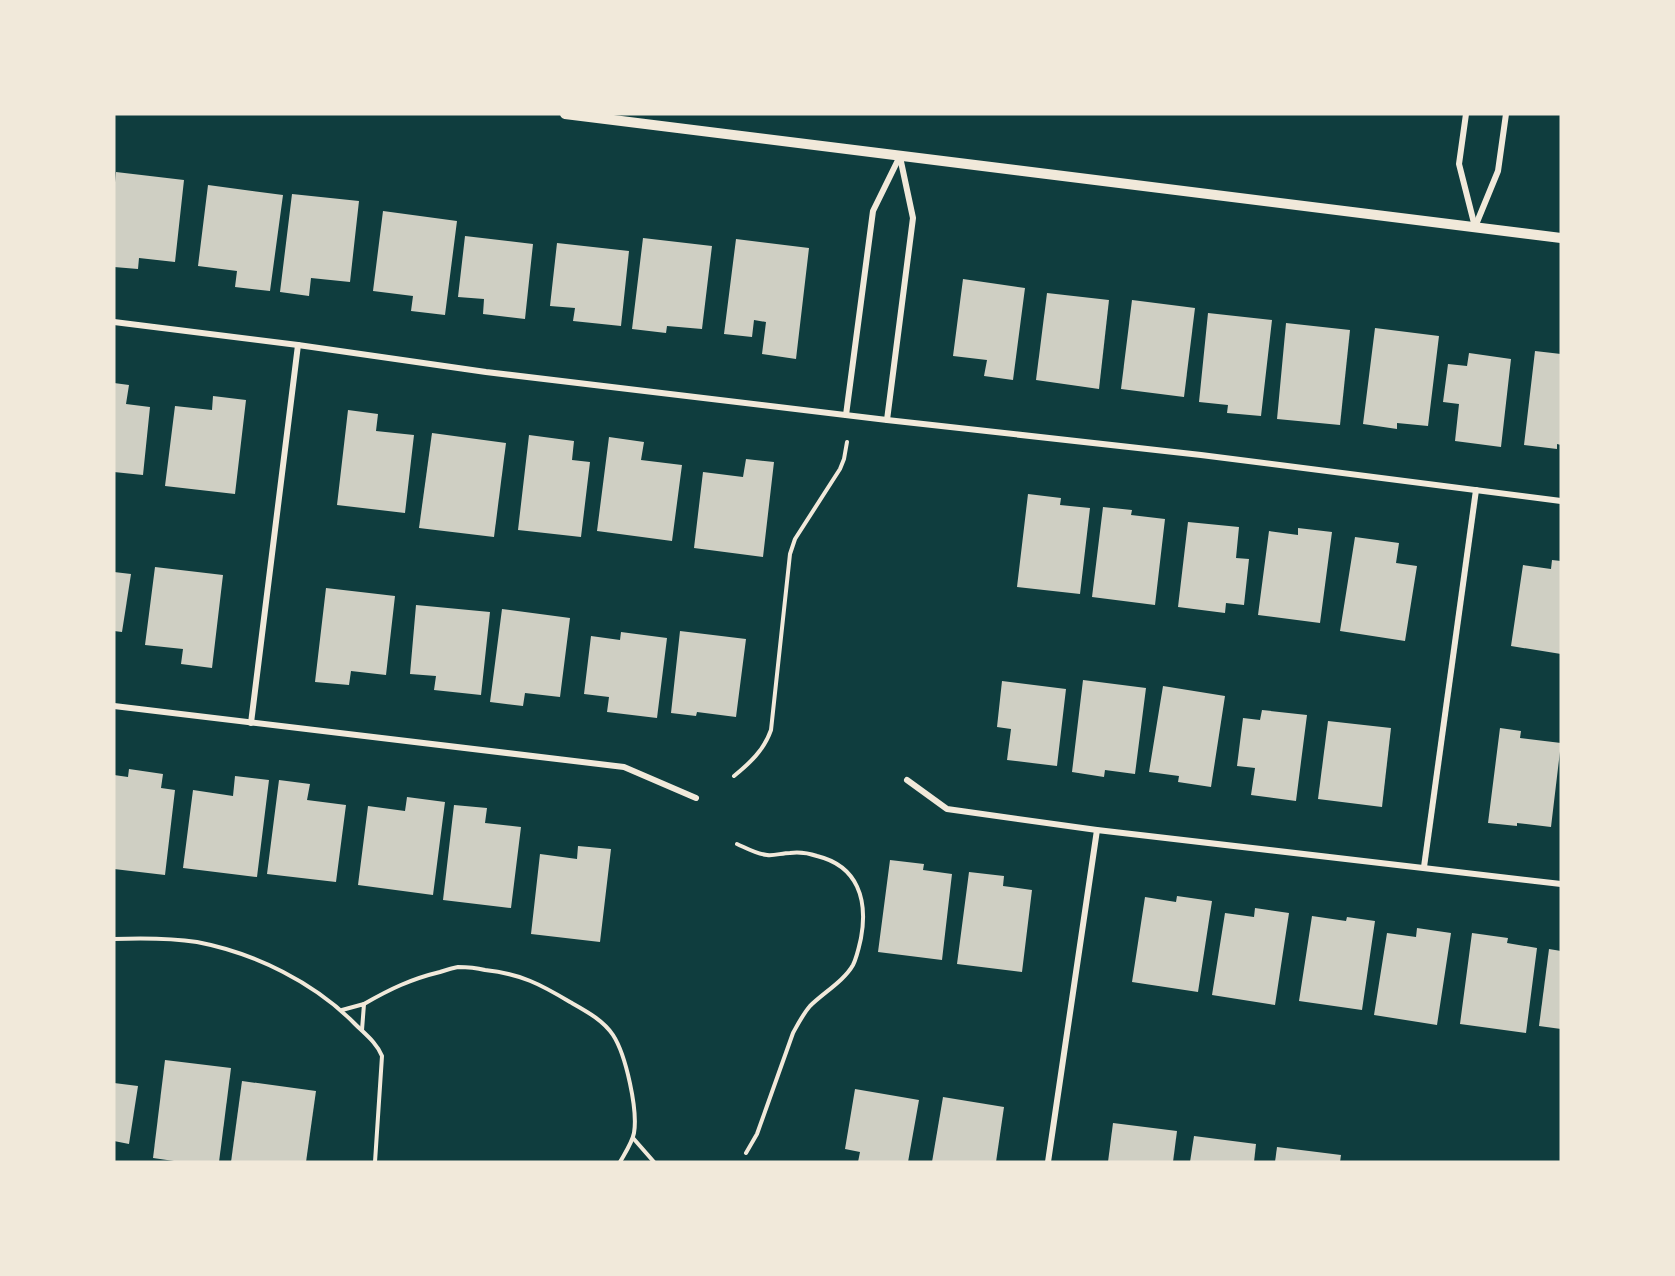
<svg xmlns="http://www.w3.org/2000/svg" width="1675" height="1276" viewBox="0 0 1675 1276" font-family="'Source Sans 3',sans-serif">
	<style>
		.building { fill: #cfcfc3 }
		.lines { fill: none; stroke-linecap: round; stroke-linejoin: round }
		.path { stroke: #f1e9da; stroke-width: 4 }
		.minor { stroke: #f1e9da; stroke-width: 6 }
		.tertiary { stroke: #f1e9da; stroke-width: 10 }
	</style>
	<rect width="100%" height="100%" fill="#0f3d3e"/>
	<g class="building">
		<polygon points="116,172 184,180 175,262 139,258 138,269 114,267 114,193"/>
		<polygon points="208,185 283,195 270,291 235,287 237,271 198,266"/>
		<polygon points="292,194 359,201 350,282 311,278 309,296 280,292"/>
		<polygon points="383,211 457,221 445,315 411,311 413,296 373,291"/>
		<polygon points="465,236 533,244 525,319 483,314 484,299 458,297"/>
		<polygon points="643,238 712,246 702,329 667,326 666,333 632,329"/>
		<polygon points="736,239 809,248 796,359 762,354 766,322 754,320 752,337 724,334"/>
		<polygon points="557,243 629,251 621,326 573,321 575,308 550,306"/>
		<polygon points="963,279 1025,288 1013,380 984,376 987,360 953,356"/>
		<polygon points="1047,293 1109,300 1099,389 1036,380"/>
		<polygon points="1132,300 1195,308 1184,397 1121,389"/>
		<polygon points="1208,313 1272,320 1261,416 1227,413 1228,405 1199,402"/>
		<polygon points="1286,323 1350,330 1340,425 1277,419"/>
		<polygon points="1375,328 1439,336 1428,426 1397,423 1397,429 1363,424"/>
		<polygon points="1535,351 1561,354 1561,445 1557,444 1557,449 1524,445"/>
		<polygon points="1469,353 1511,359 1501,447 1455,441 1459,404 1443,402 1448,364 1467,366"/>
		<polygon points="114,383 129,385 126,404 150,407 143,475 114,472"/>
		<polygon points="213,396 246,400 235,494 165,486 175,406 212,410"/>
		<polygon points="348,410 378,414 376,431 414,435 405,513 337,505"/>
		<polygon points="432,433 506,443 494,537 419,528"/>
		<polygon points="529,435 574,441 572,460 590,462 581,537 518,530"/>
		<polygon points="609,437 644,442 641,460 682,465 672,541 597,531"/>
		<polygon points="746,459 774,462 763,557 694,548 703,472 743,477"/>
		<polygon points="1028,494 1061,498 1060,505 1090,508 1080,594 1017,587"/>
		<polygon points="1103,507 1132,510 1131,515 1165,519 1155,605 1092,597"/>
		<polygon points="1188,522 1239,527 1236,558 1249,559 1244,605 1226,603 1225,613 1178,607"/>
		<polygon points="1298,528 1332,532 1320,623 1258,615 1269,531 1298,535"/>
		<polygon points="1355,537 1399,543 1396,563 1417,566 1405,641 1340,631"/>
		<polygon points="1552,560 1561,561 1561,654 1511,646 1523,565 1551,569"/>
		<polygon points="155,567 223,575 212,668 181,664 183,649 145,645"/>
		<polygon points="114,572 131,574 122,632 114,631"/>
		<polygon points="326,588 395,596 386,675 351,671 349,685 315,682"/>
		<polygon points="416,605 490,612 481,695 434,690 436,676 410,674"/>
		<polygon points="502,609 570,618 560,697 525,693 523,706 490,702"/>
		<polygon points="680,631 746,639 736,717 697,712 696,716 671,713"/>
		<polygon points="621,632 667,638 657,718 607,712 609,697 584,694 591,636 620,640"/>
		<polygon points="1083,680 1146,688 1135,774 1105,770 1104,777 1072,772"/>
		<polygon points="1002,681 1066,689 1057,766 1007,760 1011,729 997,727"/>
		<polygon points="1163,686 1225,696 1211,787 1178,782 1179,776 1149,772"/>
		<polygon points="1262,710 1307,715 1296,801 1251,795 1255,768 1237,766 1243,718 1260,720"/>
		<polygon points="1328,721 1391,728 1382,807 1318,799"/>
		<polygon points="1500,728 1521,731 1520,738 1561,743 1551,827 1517,823 1517,826 1488,823"/>
		<polygon points="129,769 163,774 161,788 175,790 165,875 114,869 114,775 128,777"/>
		<polygon points="235,776 269,780 257,877 183,868 193,790 233,796"/>
		<polygon points="279,780 310,784 307,800 346,805 336,882 267,874"/>
		<polygon points="407,797 445,802 433,895 358,885 368,806 405,811"/>
		<polygon points="454,805 487,808 485,823 521,827 511,908 443,900"/>
		<polygon points="578,846 611,849 600,942 531,934 540,854 577,859"/>
		<polygon points="890,860 924,864 923,870 952,874 942,960 878,952"/>
		<polygon points="969,872 1004,876 1003,886 1032,890 1022,972 957,964"/>
		<polygon points="1177,896 1212,901 1198,992 1132,982 1145,897 1176,902"/>
		<polygon points="1255,908 1289,913 1275,1005 1212,995 1225,913 1254,917"/>
		<polygon points="1312,916 1346,921 1347,917 1375,921 1362,1010 1299,1001"/>
		<polygon points="1417,928 1451,933 1437,1025 1374,1015 1387,933 1416,937"/>
		<polygon points="1472,933 1508,938 1507,943 1537,948 1526,1033 1460,1024"/>
		<polygon points="1549,949 1561,951 1561,1029 1539,1026"/>
		<polygon points="165,1060 231,1068 219,1162 181,1162 153,1158"/>
		<polygon points="242,1081 316,1091 306,1162 231,1162"/>
		<polygon points="114,1083 138,1086 129,1144 114,1141"/>
		<polygon points="855,1089 919,1100 908,1162 858,1162 860,1152 845,1149"/>
		<polygon points="943,1097 1004,1107 996,1162 932,1162"/>
		<polygon points="1113,1123 1177,1131 1173,1162 1108,1162"/>
		<polygon points="1194,1136 1256,1144 1254,1162 1190,1162"/>
		<polygon points="1277,1147 1341,1155 1340,1162 1275,1162"/>
	</g>
	<g class="lines">
		<g class="path">
			<path d="M734,776C750,763 764,750 771,730L790,554L795,539L840,469L844,459L847,442"/>
			<path d="M737,844C746,848 756,854 767,855C774,856 782,853 790,853C798,852 808,853 817,856C858,866 868,900 861,938C859,947 857,957 853,965C844,981 823,993 810,1006C803,1014 798,1024 793,1033L757,1134L746,1153"/>
			<path d="M114,939C141,938 170,938 197,942C255,953 315,983 355,1024C365,1034 377,1043 382,1056L375,1162"/>
			<path d="M364,1004C390,989 411,979 440,972C446,970 452,968 458,967C467,967 477,968 485,970C521,974 540,984 570,1002C586,1011 603,1020 613,1035C626,1055 638,1110 634,1133C632,1143 625,1153 620,1162"/>
			<polyline points="342,1010 364,1004 362,1030"/>
			<polyline points="633,1138 654,1162"/>
		</g>
		<g class="minor">
			<polyline points="1466,114 1459,164 1475,227"/>
			<polyline points="1475,227 1498,171 1506,114"/>
			<polyline points="114,322 298,345 486,372 887,420 1201,455 1561,501"/>
			<polyline points="846,415 873,211 900,156"/>
			<polyline points="887,420 913,218 900,157"/>
			<polyline points="114,706 624,767 696,798"/>
			<polyline points="251,723 298,345"/>
			<polyline points="907,780 947,809 1097,830 1561,884"/>
			<polyline points="1424,867 1476,490"/>
			<polyline points="1048,1162 1097,830"/>
		</g>
		<polyline class="tertiary" points="565,114 1561,238"/>
	</g>
	<rect width="1675" height="1276" fill="none" stroke="#f1e9da" stroke-width="231"/>
</svg>
